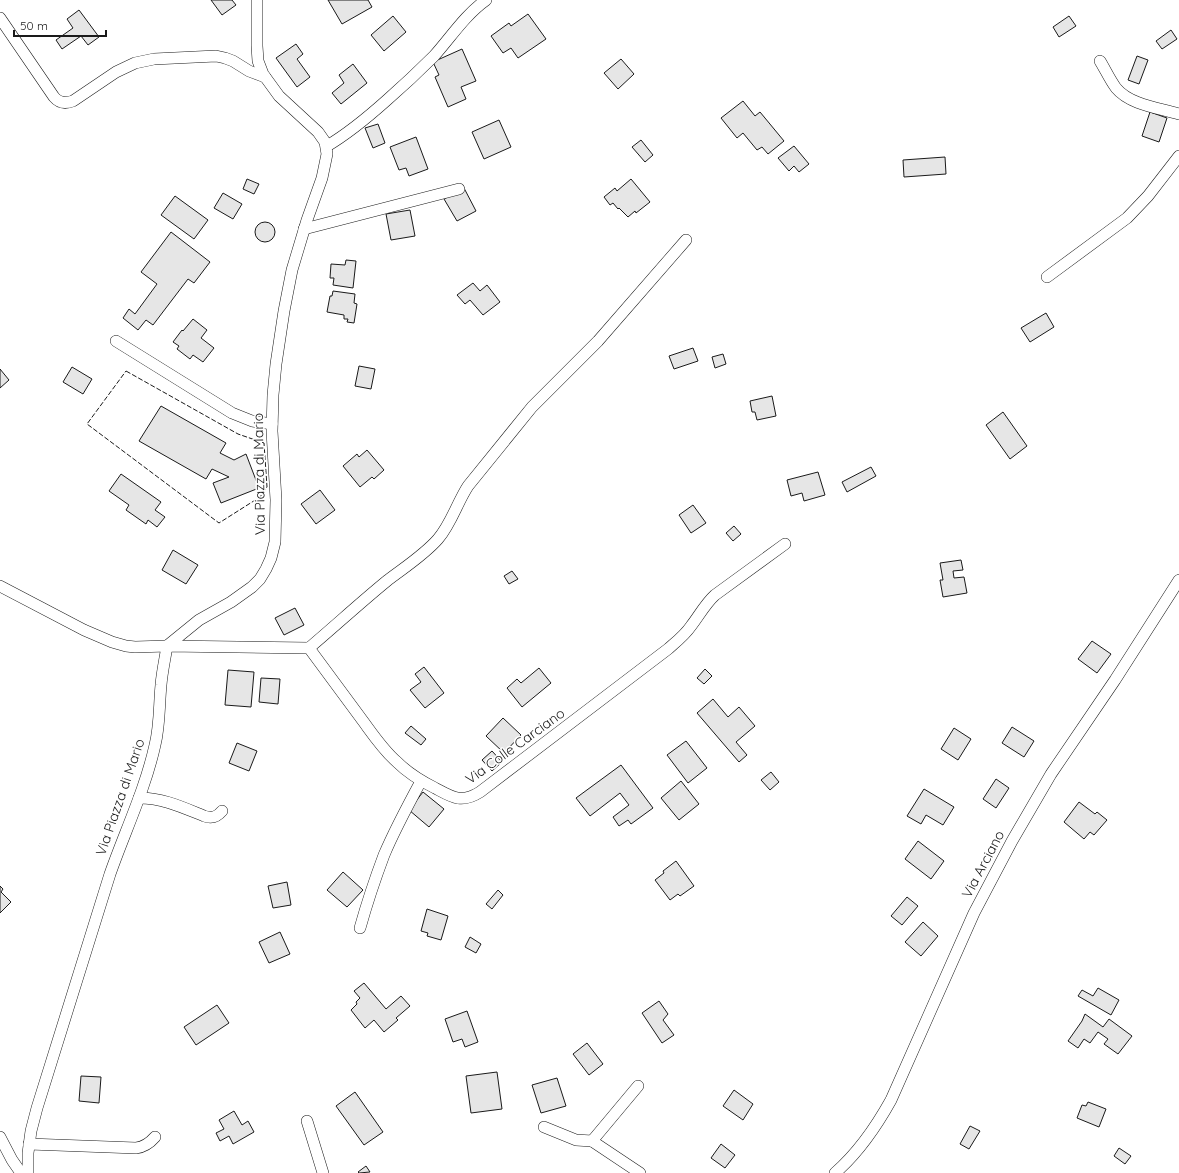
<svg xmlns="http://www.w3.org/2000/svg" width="1179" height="1173" viewBox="0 0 1179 1173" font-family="Quicksand,sans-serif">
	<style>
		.building { fill: #e6e6e6; stroke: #1a1a1a }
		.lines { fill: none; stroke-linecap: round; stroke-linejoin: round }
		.minor-casing { stroke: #1a1a1a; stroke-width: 12 }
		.minor { stroke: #fff; stroke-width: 11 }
		.fence { stroke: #1a1a1a; stroke-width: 1; stroke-dasharray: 5 2; stroke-linecap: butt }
		.labels { text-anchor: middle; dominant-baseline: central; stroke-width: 3; stroke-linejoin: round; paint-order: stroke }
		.street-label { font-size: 14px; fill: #1a1a1a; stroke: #fff }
	</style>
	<rect width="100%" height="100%" fill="#fff"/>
	<g class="building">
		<polygon points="211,0 232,0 236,5 222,15"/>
		<polygon points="328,0 368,0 372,7 342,24"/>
		<polygon points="79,10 99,37 88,45 81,36 62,49 56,40 73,28 67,19"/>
		<polygon points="528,14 546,39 518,58 511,48 503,53 491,36 509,23 511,26"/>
		<polygon points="393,16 406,32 384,51 371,35"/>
		<polygon points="1069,16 1076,26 1059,37 1053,27"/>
		<polygon points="1171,30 1177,39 1162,49 1156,41"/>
		<polygon points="296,44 303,54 297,59 310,77 297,87 276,58"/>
		<polygon points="462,49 476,81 461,87 466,99 448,107 435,77 439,75 433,62"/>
		<polygon points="1137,56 1148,60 1139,84 1128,80"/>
		<polygon points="621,59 634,74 618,89 604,73"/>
		<polygon points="353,64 367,83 341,104 332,93 344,83 339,75"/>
		<polygon points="743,101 755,116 760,112 784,141 768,154 762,147 757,150 743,133 737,138 721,118"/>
		<polygon points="1150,112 1167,118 1159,142 1142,136"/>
		<polygon points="499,120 511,147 484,159 472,132"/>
		<polygon points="378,124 385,143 373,148 365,128"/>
		<polygon points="416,137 428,169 409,176 406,168 399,170 390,147"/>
		<polygon points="641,140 653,155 645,162 632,147"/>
		<polygon points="794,146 809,164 799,172 794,166 789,171 778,158"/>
		<polygon points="945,157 946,174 904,177 903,160"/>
		<polygon points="247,179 259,184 254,194 243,189"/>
		<polygon points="631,179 650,202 636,213 635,211 628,217 619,208 618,209 613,203 610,205 604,197 615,188 617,191"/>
		<polygon points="464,188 476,211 457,221 444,199"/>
		<polygon points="223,193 242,204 233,219 214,208"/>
		<polygon points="175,196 208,220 194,239 161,215"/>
		<polygon points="410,210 415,236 391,240 386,214"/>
		<circle cx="265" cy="232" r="10"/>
		<polygon points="171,232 210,262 194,283 188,279 153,325 146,320 138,330 123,318 129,309 135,314 157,284 141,272"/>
		<polygon points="346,260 356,261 353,288 333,285 334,278 330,278 331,264 345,265"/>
		<polygon points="473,283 480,291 487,285 500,302 483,315 470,300 465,304 457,295"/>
		<polygon points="333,291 355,294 354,303 357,304 354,323 347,322 348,319 344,319 344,315 327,312 330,296 332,296"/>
		<polygon points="1046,313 1054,327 1030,342 1021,328"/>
		<polygon points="193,319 207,330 201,338 214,348 203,362 193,355 190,359 177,349 179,346 173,342 182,330 183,331"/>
		<polygon points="693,348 698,361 674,369 669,356"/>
		<polygon points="723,354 726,364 715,368 712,357"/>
		<polygon points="359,366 375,369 371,389 355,386"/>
		<polygon points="72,367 92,379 83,394 63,382"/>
		<polygon points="0,369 9,380 0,388"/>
		<polygon points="772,396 776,416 757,420 755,412 752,412 750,401"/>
		<polygon points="161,406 226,443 220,453 234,460 246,454 259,488 221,503 213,483 229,477 212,469 206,479 139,441"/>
		<polygon points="1003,412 1027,446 1010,459 986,425"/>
		<polygon points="367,450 384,470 374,479 372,477 360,487 343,466 357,454 359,457"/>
		<polygon points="871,467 876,476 847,492 842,482"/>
		<polygon points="818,472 825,495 804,501 802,493 791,496 787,480"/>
		<polygon points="121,474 161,502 155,510 165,517 157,527 148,520 146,524 126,510 129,505 109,491"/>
		<polygon points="320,490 335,510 316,524 301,504"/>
		<polygon points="693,505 706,523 691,533 679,515"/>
		<polygon points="734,526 741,534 733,541 726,533"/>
		<polygon points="173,550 198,565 186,584 162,570"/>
		<polygon points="961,560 963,570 953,571 954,578 964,577 967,593 943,597 940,580 943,580 940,563"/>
		<polygon points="512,571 518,579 509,584 504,576"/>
		<polygon points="295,608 304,625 284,635 275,618"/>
		<polygon points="1092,641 1111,654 1097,673 1078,659"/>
		<polygon points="424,667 444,693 425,708 410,690 421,682 415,674"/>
		<polygon points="539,668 551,683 522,707 507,688 517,679 521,683"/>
		<polygon points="705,669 712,676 704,684 697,678"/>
		<polygon points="228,670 254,672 251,707 225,705"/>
		<polygon points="261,678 280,679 278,704 259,702"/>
		<polygon points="713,699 728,717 739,707 755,726 736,742 747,755 739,762 697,713"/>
		<polygon points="503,718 521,735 504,753 486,736"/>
		<polygon points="411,726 426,739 421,745 405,733"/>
		<polygon points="1012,727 1034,741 1024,757 1002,743"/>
		<polygon points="954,728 971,739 958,760 941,749"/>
		<polygon points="686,741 707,768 688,783 667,755"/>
		<polygon points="237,743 257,751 249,771 229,763"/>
		<polygon points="492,751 502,762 492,771 482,760"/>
		<polygon points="621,765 653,808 631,824 628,820 619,826 613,817 629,805 620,793 590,816 576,798"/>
		<polygon points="771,772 779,782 770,790 761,780"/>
		<polygon points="996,779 1009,788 996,808 983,799"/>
		<polygon points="681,781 699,804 679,820 661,798"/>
		<polygon points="924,789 954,807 943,825 926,815 921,824 907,816"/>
		<polygon points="423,792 444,809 429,827 409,810"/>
		<polygon points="1079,802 1095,814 1097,812 1107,820 1094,835 1090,832 1084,839 1064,822"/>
		<polygon points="918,841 944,861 931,879 905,859"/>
		<polygon points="676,861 694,886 680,896 678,894 670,900 655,880 664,873 663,871"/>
		<polygon points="343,872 363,890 347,907 327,890"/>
		<polygon points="287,882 291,905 273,908 268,886"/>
		<polygon points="0,886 3,889 1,892 11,902 0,913"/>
		<polygon points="498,890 503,895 492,909 486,904"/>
		<polygon points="907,897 918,906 902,925 891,916"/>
		<polygon points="427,909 448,916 441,940 427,936 428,933 421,931"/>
		<polygon points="923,922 938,936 921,956 905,942"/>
		<polygon points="280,932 290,954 269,963 259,942"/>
		<polygon points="470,937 481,944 476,953 465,947"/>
		<polygon points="364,983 386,1009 401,996 410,1006 396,1018 398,1020 384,1032 374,1020 365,1028 351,1010 357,1004 356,1002 360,998 354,991"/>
		<polygon points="1098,988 1119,1000 1111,1015 1078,996 1082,990 1093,996"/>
		<polygon points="659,1001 668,1014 663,1020 674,1035 662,1043 642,1013"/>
		<polygon points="217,1005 229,1023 196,1045 184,1027"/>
		<polygon points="467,1011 478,1042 465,1047 462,1039 453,1042 445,1019"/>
		<polygon points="1085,1014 1103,1027 1109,1019 1132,1036 1118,1054 1104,1044 1108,1039 1098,1032 1090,1043 1084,1039 1078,1048 1068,1041 1082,1021"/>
		<polygon points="587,1043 603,1064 589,1075 573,1054"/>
		<polygon points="497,1072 502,1109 471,1113 466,1076"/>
		<polygon points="81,1076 101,1077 99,1103 79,1101"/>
		<polygon points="557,1078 566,1106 541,1113 532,1085"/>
		<polygon points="734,1090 753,1104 743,1120 723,1106"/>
		<polygon points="355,1092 383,1132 364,1145 336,1106"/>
		<polygon points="1088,1102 1106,1109 1099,1127 1077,1118 1082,1105 1086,1106"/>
		<polygon points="234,1111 242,1125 248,1121 254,1132 233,1144 229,1136 220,1141 216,1133 224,1129 219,1120"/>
		<polygon points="970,1126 980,1131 969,1149 960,1144"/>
		<polygon points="721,1144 735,1155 725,1168 711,1158"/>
		<polygon points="1119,1148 1131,1156 1125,1164 1114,1156"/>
		<polygon points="366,1166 370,1172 359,1173 358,1172"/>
	</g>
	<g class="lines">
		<defs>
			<g id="minor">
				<path d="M0,18L54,97C59,103 65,104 73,101L116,72L135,63L154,59L216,56L225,58L233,61L249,71L265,77"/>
				<path d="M1100,61C1105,69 1110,80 1116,88C1130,105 1159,108 1179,114"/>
				<path d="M327,146C349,133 368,117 387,100C403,86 419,71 434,56C451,37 465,15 486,0"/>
				<polyline points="304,229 459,189"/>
				<polyline points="1047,277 1127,218 1148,196 1179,156"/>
				<polyline points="116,341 232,413 252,421 272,424"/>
				<path d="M0,586L84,630L112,642L126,646L135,647L167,646L309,648C326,671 343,694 360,717C372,733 382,749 397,762C408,773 421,781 435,788C452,797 461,804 480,792L668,649C676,642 685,635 691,626C699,616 705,604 715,595L785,544"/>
				<path d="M309,648C335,626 361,602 388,580C405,567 424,555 438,539C451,524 457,503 468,486L532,407L598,341L686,240"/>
				<path d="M139,798C163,798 182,807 204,816C212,819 217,817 222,811"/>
				<path d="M360,928C367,903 375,879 384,855C395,829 408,805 421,781"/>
				<polyline points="638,1086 592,1141 640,1173"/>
				<polyline points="307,1121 323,1173"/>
				<polyline points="544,1127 576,1140 592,1141"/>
				<polyline points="0,1137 12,1160 21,1173"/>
				<path d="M29,1144L136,1148C144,1147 149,1144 155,1137"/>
				<path d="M28,1173V1153L31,1131L37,1108L110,874C125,831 145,790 155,745C160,725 159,705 161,685C162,672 165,659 167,646L199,620L231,602L252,587L260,579L266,569L271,558L275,542L276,500L272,431L273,395L276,364L284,311L292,270L307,220L322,178L327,154L325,142L318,132L279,96L263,74L258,61L257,46V0"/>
				<path d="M835,1173C858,1153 876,1127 891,1100L974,913L1012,841L1051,774L1115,680L1179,580"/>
			</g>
		</defs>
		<use href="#minor" class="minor-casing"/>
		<use href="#minor" class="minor"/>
		<polygon class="fence" points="126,371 238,434 264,443 267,487 260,497 219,523 87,424"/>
	</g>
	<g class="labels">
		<g class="street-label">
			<text transform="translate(259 474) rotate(-91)">Via Piazza di Mario</text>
			<text transform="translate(515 746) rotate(-36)">Via Colle Carciano</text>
			<text transform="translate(120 797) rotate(-71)">Via Piazza di Mario</text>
			<text transform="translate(983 864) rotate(-62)">Via Arciano</text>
		</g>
	</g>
	<path d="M14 30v6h92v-6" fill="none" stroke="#1a1a1a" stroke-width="2"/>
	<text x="20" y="30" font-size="12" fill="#1a1a1a" stroke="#ffffff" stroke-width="3" paint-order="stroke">50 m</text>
</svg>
